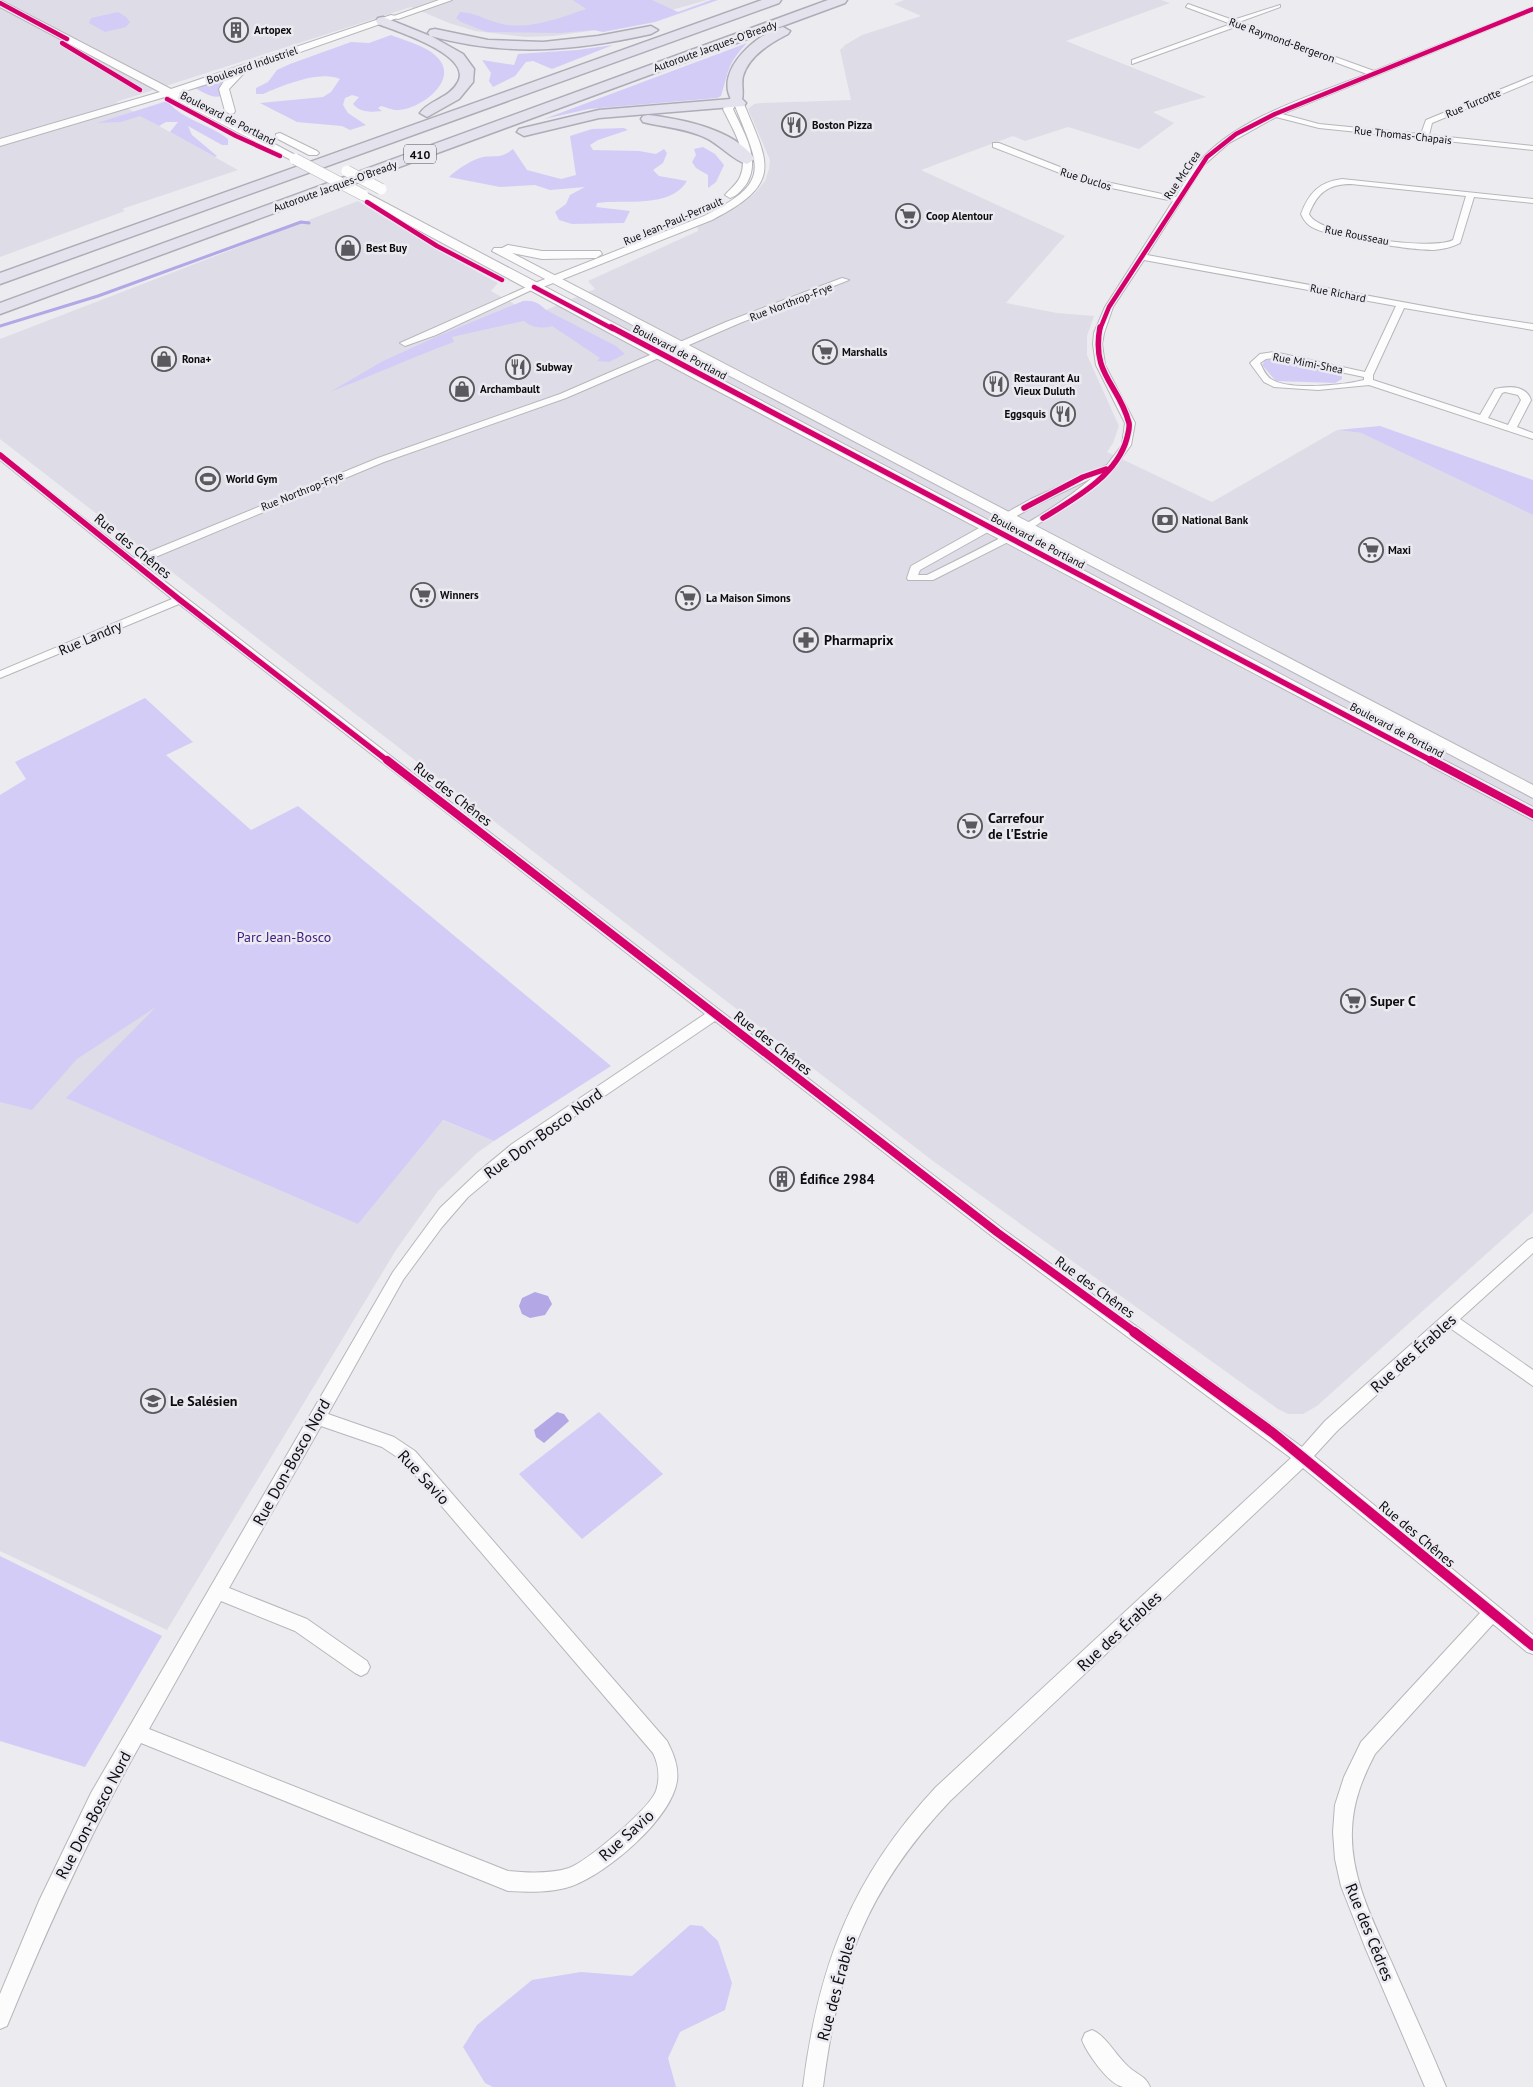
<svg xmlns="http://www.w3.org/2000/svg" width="1533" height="2087" viewBox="0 0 1533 2087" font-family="'PT Sans',sans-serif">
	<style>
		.built { fill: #dedde7 }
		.green { fill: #d3ccf6 }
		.water { fill: #b3a7e6 }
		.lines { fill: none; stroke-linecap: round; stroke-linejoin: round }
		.stream { stroke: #b3a7e6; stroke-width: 3 }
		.minor-casing { stroke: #b7b6ba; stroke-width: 2 }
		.tertiary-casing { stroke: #b7b6ba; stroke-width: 2 }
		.secondary-casing { stroke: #b7b6ba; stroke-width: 2 }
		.motorway-casing { stroke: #aeacb7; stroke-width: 3 }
		.minor { fill: #fcfcfd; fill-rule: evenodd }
		.tertiary { fill: #fcfcfd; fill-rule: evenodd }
		.secondary { fill: #fcfcfd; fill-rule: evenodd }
		.motorway { fill: #e4e2ec; fill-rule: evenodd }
		.secondary-bridge-casing { stroke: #b7b6ba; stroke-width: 12; stroke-linecap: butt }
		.secondary-bridge { stroke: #fcfcfd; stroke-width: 11 }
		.cycleway-far3-casing { stroke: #ebeaf1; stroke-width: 6 }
		.cycleway-far2-casing { stroke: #ebeaf1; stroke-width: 8 }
		.cycleway-far1-casing { stroke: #ebeaf1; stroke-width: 11 }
		.cycleway-casing { stroke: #ebeaf1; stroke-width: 13 }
		.cycleway-far3 { stroke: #d6006c; stroke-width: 4.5 }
		.cycleway-far2 { stroke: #d6006c; stroke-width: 5.5 }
		.cycleway-far1 { stroke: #d6006c; stroke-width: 8 }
		.cycleway { stroke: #d6006c; stroke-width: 10 }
		.labels { text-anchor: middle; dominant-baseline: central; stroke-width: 5; stroke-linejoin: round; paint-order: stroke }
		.far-poi-label { font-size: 11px; font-weight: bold; fill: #0c0b0e; stroke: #ebeaf1; text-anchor: start }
		.far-street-label { font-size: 11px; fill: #0c0b0e; stroke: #ebeaf1 }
		.shield { fill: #ebeaf1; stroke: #4f4e52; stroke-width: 1 }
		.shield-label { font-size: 12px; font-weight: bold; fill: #0c0b0e }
		.street-label { font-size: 14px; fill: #0c0b0e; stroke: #ebeaf1 }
		.poi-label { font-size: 14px; font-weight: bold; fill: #0c0b0e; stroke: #ebeaf1; text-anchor: start }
		.park-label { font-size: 14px; fill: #401e83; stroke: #ebeaf1 }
		.near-street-label { font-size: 16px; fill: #0c0b0e; stroke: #ebeaf1 }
	</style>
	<rect width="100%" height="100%" fill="#ecebf0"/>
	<g class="built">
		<polygon points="0,0 707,0 605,29 553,36 525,37 475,31 449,23 411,7 116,102 238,170 122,209 125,211 0,257"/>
		<polygon points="904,0 1161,0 1170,3 1066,41 1206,97 1153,112 1174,123 1139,149 1068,127 1025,141 1013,136 921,170 1065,236 1006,303 1057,313 1094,316 1087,336 1087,355 1119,426 1113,443 1107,452 1212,502 1337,430 1361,433 1533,515 1533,1212 1317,1406 1303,1414 1288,1414 1278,1409 933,1161 0,439 0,339 358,201 437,250 498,283 491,291 516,305 546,310 595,289 588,281 698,231 697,225 738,206 755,193 765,181 769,169 770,160 748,109 754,104 761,103 851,100 840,50 845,45 862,35 921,16 894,4"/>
		<polygon points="159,1006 494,1141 477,1153 438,1191 396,1250 167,1630 0,1551 0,1056"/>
	</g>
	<g class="green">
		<path d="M573,0H652L678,12L711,0H718L655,22L603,32L594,30L560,33L487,32L461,22L456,18L460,12C474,12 488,21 502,24C530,30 559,18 586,9Z"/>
		<polygon points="118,12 126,17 130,22 126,27 105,32 89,23 91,18"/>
		<path d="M391,35C406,41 432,47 441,62C455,84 419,109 399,110C394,111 386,107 381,106L378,108L382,111C371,112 360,113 353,104L359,97L352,95L345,98L343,105L348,113L366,125L350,130L342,126L297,122L260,103L323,97L331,92L340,79C319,70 282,86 263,94H256V88L268,82L277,70L290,64L351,42L369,43Z"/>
		<path d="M747,43C727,64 729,70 721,96L717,98L589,109L544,119Z"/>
		<polygon points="613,45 552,69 533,61 526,62 515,76 493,87 489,81 491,73 482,60 514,65 518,54 577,50"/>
		<path d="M222,78H228L219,90L221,96C212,99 203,92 195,88Z"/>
		<path d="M167,101C170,103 172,107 175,109C191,122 212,126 228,139V145H222L188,126L192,135L217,156L215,157L170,132L178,122H166L159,126L140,116L121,122L97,123Z"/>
		<path d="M624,128L628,130L598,140L590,145L593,150L639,151L656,154L664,149L667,153L663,163L653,170L659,176L687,181C671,209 623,199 597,203L596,207L630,211L624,223L572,224L559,220L555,212L566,204L570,195L585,187L550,190L535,185L500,187L449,177C456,170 473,159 483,157C497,155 500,159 513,149L527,170L561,179L576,175L570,136L592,129Z"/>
		<polygon points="703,147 715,154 724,165 716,182 708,188 708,175 696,168 692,162 696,155 694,149"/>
		<path d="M523,301C533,300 539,303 546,310L616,346L625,354L609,362L597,361L600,358L552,326C543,329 532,328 524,321L452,337L454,342C412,357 372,376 330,392L381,362L438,336Z"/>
		<polygon points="1276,359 1334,371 1342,375 1342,379 1335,383 1276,381 1262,365 1265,360"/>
		<polygon points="1380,426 1533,480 1533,515 1361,433 1337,430"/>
		<polygon points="145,698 193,742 166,755 251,830 298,806 611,1066 494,1141 443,1120 358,1224 66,1098 156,1007 77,1059 32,1110 0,1102 0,795 26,779 15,762"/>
		<polygon points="599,1412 663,1474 582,1539 519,1474"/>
		<polygon points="0,1556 162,1636 85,1767 0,1741"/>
		<polygon points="690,1925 702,1926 718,1941 732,1983 725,2010 680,2032 668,2058 676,2087 493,2087 485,2083 463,2047 477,2025 532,1980 581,1972 632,1976"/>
	</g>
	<g class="water">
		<polygon points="535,1292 548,1296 552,1304 545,1315 530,1318 522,1314 519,1306 522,1298"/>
		<polygon points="557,1412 564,1414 569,1421 544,1443 536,1437 534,1430"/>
	</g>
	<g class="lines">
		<polyline class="stream" points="0,326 98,296 301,222 309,223"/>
		<defs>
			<g id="minor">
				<path d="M1188,4L1233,20L1280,5V7L1239,22L1374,71L1533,7V11L1282,114L1319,124L1421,134L1426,120L1533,76V81L1432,123L1429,135L1533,146V150L1319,128L1276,117L1229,143L1204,165L1147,255L1473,315L1533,324V330L1404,308L1373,375V380L1480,415L1495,389C1508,386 1526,385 1531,400L1517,427L1533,433V439L1369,385L1318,390L1274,387L1264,382L1250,363L1260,354L1274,352L1365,372L1396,306L1144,260L1113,307L1104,333L1102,344L1105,365L1135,423L1131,445L1113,470L1086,493L1018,537L933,580H908L907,578L911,566L1031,499L1107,465L1122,445L1125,423L1096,365L1093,344L1094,333L1105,307L1173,201L1083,182L993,147V143H999L1088,178L1176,197C1183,185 1190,172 1199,162C1237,117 1314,95 1367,74L1238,26L1132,64V60L1231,24L1186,7ZM1274,358L1364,377V380C1345,385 1288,391 1271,379C1266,376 1263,369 1260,363L1266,359ZM1505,392L1518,395L1521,400L1508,425L1488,418L1502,393ZM1092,478C1044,519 984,546 927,575H918L920,570L1038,504Z"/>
				<path d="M1342,179L1533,199V203L1474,197L1460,243C1452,247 1444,249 1434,250C1411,250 1328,238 1310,226C1306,223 1303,219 1301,214C1309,193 1319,182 1342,179ZM1351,184L1466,196L1453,240C1433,251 1318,236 1309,214C1317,193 1328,184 1351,184Z"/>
				<path d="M842,278L849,280L740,323L566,398L384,462L141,563L1003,1229L1302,1447L1325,1421L1528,1240L1533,1238V1253L1460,1319L1533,1370V1386L1450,1328L1337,1431L1314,1456L1533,1635V1654L1527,1652L1493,1624L1375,1754C1362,1779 1353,1802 1352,1830C1350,1876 1373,1921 1391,1961C1409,2003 1429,2045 1446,2087H1425L1365,1947L1341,1886L1335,1859L1333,1832L1335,1805L1344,1777L1361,1742L1480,1613L1303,1468L950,1801C866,1890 838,1967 823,2087H803C818,1966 852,1877 936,1787L1291,1458L993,1237L715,1021L522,1152L468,1197L442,1227L403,1280L328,1414L394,1437L415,1451L667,1741C673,1753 679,1766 677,1781C671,1819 608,1873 572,1886C552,1893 529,1892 508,1891L141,1743C89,1835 47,1929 7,2026L0,2029V1994L39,1901L91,1793L393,1272L440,1208L478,1172L512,1144L705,1014L179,604L0,678V671L172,599L0,460V452L134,558L378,458L560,394L726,322ZM321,1426L382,1447L403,1461L653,1753C659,1765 660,1779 656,1791C649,1809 588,1861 569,1868C550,1874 528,1873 508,1871L149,1729L221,1601L295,1631L355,1673L361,1676L367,1673L370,1667L367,1661L307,1619L229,1588Z"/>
				<polygon points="531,285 538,287 436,335 405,346 400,343"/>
				<path d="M1092,2030C1106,2035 1117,2058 1131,2069C1139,2075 1146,2077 1150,2087C1142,2087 1131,2087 1123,2087C1108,2084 1087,2053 1082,2040L1085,2033Z"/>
			</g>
			<g id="tertiary">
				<polygon points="439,0 452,0 398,19 391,17"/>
				<path d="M736,94L741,97C768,163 786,182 712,220L538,289H530V285L704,216C772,182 760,169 735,106L733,109C743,132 761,158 747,183C743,189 737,196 730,198L725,195C730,189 737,184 740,177C750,155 732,128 723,109L733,95Z"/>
			</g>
			<g id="secondary">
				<polygon points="0,0 171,89 391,15 400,17 246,71 229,89 235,111 234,113 230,114 225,111 219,89 226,78 179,93 299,157 301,159 295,162 168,96 0,146 0,139 160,92 0,7"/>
				<polygon points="280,133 317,151 319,153 317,155 309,155 276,138 276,134"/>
				<polygon points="363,191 1533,807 1533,820 695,379 359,198 357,195"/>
				<polygon points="508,245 542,251 600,251 602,254 596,258 542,259 512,253 1533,785 1533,798 492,251 494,248 502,248"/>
			</g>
			<g id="motorway">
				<polygon points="762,0 781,0 779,3 0,284 0,273"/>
				<polygon points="828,0 847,0 845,3 0,314 0,303"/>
				<path d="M383,17L430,36L428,33L430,30L435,29L488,40L543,42L598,36L651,26L658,30L651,34C575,51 507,57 431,36L463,54L474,69L473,82L459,99L427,117L420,113C429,100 450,98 458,82C473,55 396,31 378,24L376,21L378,18Z"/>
				<path d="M783,27L790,31L788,34C770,43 749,56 743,76C741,84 744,93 742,99L746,103L744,106L599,118L524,136L517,132L519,129L599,110L731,99C715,70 757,33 783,27Z"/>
				<path d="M648,115C681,119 734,129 755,159L747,164C732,160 719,143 704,137C684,128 663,127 643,122L641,119L643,116Z"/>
			</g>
		</defs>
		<use href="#minor" class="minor-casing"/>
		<use href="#tertiary" class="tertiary-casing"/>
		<use href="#secondary" class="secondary-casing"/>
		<use href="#motorway" class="motorway-casing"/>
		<use href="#minor" class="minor"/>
		<use href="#tertiary" class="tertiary"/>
		<use href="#secondary" class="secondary"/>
		<use href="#motorway" class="motorway"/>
		<defs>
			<g id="secondary-bridge">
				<polyline points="295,159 363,195"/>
				<polyline points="347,171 381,189"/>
			</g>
		</defs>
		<use href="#secondary-bridge" class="secondary-bridge-casing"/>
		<use href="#secondary-bridge" class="secondary-bridge"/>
		<defs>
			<g id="cycleway-far3">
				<polyline points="0,3 67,39"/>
				<polyline points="62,43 140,90"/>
				<polyline points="167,99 236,136 280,156"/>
				<polyline points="367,202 437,246 502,280"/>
				<polyline points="534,287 613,329"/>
				<polyline points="1100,329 1109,307 1207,157 1236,134 1275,114 1533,9"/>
			</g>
			<g id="cycleway-far2">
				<polyline points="611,327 1434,762"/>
				<polyline points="0,455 180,600 389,762"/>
				<polyline points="1024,508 1083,477 1106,469"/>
				<path d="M1043,518C1074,499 1117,476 1127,438C1128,433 1130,428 1129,423C1119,384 1091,375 1100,327"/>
			</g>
			<g id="cycleway-far1">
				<polyline points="387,760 998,1233 1136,1333"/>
				<polyline points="1431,760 1533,814"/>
			</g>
			<polyline id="cycleway" points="1134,1332 1273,1433 1533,1646"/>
		</defs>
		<use href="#cycleway-far3" class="cycleway-far3-casing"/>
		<use href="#cycleway-far2" class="cycleway-far2-casing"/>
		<use href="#cycleway-far1" class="cycleway-far1-casing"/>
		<use href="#cycleway" class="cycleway-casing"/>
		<use href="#cycleway-far3" class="cycleway-far3"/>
		<use href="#cycleway-far2" class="cycleway-far2"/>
		<use href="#cycleway-far1" class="cycleway-far1"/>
		<use href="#cycleway" class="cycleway"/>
	</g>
	<defs>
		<symbol id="building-ring" viewBox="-11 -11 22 22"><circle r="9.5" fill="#ebeaf1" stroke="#5a595d" stroke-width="1.5"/><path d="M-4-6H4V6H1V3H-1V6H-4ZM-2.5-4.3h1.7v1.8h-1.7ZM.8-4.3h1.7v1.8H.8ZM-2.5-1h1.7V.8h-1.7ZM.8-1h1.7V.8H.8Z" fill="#5a595d"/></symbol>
		<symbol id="restaurant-ring" viewBox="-11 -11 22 22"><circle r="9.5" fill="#ebeaf1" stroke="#5a595d" stroke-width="1.5"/><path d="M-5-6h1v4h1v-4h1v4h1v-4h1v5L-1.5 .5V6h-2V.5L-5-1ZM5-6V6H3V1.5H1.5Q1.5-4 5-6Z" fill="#5a595d"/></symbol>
		<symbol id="supermarket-ring" viewBox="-11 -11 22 22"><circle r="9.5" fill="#ebeaf1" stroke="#5a595d" stroke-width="1.5"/><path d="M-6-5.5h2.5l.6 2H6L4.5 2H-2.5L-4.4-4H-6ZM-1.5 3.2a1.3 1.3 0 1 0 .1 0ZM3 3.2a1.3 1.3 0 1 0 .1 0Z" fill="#5a595d"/></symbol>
		<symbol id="shop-ring" viewBox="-11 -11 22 22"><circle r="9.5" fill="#ebeaf1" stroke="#5a595d" stroke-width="1.5"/><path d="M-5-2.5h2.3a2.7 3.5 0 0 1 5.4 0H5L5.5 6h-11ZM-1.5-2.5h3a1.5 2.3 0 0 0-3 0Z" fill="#5a595d"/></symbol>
		<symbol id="stadium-ring" viewBox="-11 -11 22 22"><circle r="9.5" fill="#ebeaf1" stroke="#5a595d" stroke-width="1.5"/><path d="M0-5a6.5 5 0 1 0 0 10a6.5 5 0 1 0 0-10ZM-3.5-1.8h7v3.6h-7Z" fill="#5a595d"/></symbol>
		<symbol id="bank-ring" viewBox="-11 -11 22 22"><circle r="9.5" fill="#ebeaf1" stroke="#5a595d" stroke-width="1.5"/><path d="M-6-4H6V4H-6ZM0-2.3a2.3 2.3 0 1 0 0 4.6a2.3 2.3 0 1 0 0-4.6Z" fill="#5a595d"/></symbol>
		<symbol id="pharmacy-ring" viewBox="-11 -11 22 22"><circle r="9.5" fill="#ebeaf1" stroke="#5a595d" stroke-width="1.5"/><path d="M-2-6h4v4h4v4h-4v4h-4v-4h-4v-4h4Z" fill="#5a595d"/></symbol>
		<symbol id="school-ring" viewBox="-11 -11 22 22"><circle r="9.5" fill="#ebeaf1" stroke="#5a595d" stroke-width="1.5"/><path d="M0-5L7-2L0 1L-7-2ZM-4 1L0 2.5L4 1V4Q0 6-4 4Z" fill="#5a595d"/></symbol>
	</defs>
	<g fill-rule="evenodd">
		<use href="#building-ring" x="222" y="16" width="28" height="28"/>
		<use href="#restaurant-ring" x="780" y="111" width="28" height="28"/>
		<use href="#supermarket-ring" x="894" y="202" width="28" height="28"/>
		<use href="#shop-ring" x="334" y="234" width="28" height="28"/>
		<use href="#supermarket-ring" x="811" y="338" width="28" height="28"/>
		<use href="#shop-ring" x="150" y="345" width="28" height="28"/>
		<use href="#restaurant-ring" x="504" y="353" width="28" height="28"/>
		<use href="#restaurant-ring" x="982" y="370" width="28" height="28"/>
		<use href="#shop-ring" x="448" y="375" width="28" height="28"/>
		<use href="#restaurant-ring" x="1049" y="400" width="28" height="28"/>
		<use href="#stadium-ring" x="194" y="465" width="28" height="28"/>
		<use href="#bank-ring" x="1151" y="506" width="28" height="28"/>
		<use href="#supermarket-ring" x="1357" y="536" width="28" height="28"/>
		<use href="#supermarket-ring" x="409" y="581" width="28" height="28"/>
		<use href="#supermarket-ring" x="674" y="584" width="28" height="28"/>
		<use href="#pharmacy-ring" x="792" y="626" width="28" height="28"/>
		<use href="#supermarket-ring" x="956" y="812" width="28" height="28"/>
		<use href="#supermarket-ring" x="1339" y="987" width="28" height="28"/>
		<use href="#building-ring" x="768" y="1165" width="28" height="28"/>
		<use href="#school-ring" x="139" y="1387" width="28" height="28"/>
	</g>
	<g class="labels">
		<g class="far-poi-label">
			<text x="254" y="30">Artopex</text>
			<text x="812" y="125">Boston Pizza</text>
			<text x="926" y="216">Coop Alentour</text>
			<text x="366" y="248">Best Buy</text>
			<text x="842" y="352">Marshalls</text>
			<text x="182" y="359">Rona+</text>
			<text x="536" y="367">Subway</text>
			<text x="1014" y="378">Restaurant Au<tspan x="1014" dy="13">Vieux Duluth</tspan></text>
			<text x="480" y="389">Archambault</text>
			<text x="1046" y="414" text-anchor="end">Eggsquis</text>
			<text x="226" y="479">World Gym</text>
			<text x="1182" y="520">National Bank</text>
			<text x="1388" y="550">Maxi</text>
			<text x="440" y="595">Winners</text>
			<text x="706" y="598">La Maison Simons</text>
		</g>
		<g class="far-street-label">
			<text transform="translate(1282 40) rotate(20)">Rue Raymond-Bergeron</text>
			<text transform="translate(715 46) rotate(-20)">Autoroute Jacques-O'Bready</text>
			<text transform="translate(252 65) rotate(-19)">Boulevard Industriel</text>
			<text transform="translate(1473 103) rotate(-23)">Rue Turcotte</text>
			<text transform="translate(228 118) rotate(27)">Boulevard de Portland</text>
			<text transform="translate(1403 135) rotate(6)">Rue Thomas-Chapais</text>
			<text transform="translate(1182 175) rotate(-56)">Rue McCrea</text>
			<text transform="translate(1086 179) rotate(17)">Rue Duclos</text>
			<text transform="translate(335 186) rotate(-20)">Autoroute Jacques-O'Bready</text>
			<text transform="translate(673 221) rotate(-23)">Rue Jean-Paul-Perrault</text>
			<text transform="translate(1357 235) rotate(11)">Rue Rousseau</text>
			<text transform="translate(1338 293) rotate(11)">Rue Richard</text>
			<text transform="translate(791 302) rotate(-21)">Rue Northrop-Frye</text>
			<text transform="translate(680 352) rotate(28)">Boulevard de Portland</text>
			<text transform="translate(1308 363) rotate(11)">Rue Mimi-Shea</text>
			<text transform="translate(302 491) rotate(-22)">Rue Northrop-Frye</text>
			<text transform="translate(1038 541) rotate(28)">Boulevard de Portland</text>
			<text transform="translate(1397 730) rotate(28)">Boulevard de Portland</text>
		</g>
		<rect class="shield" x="404" y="144.5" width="32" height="19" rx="4"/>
		<g class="shield-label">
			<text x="420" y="154">410</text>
		</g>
		<g class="street-label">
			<text transform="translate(133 546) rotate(39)">Rue des Chênes</text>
			<text transform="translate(90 638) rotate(-23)">Rue Landry</text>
			<text transform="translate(453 794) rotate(38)">Rue des Chênes</text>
			<text transform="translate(773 1043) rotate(38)">Rue des Chênes</text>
			<text transform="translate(1095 1287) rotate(36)">Rue des Chênes</text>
			<text transform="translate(1417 1534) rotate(40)">Rue des Chênes</text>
		</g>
		<g class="poi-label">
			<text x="824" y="640">Pharmaprix</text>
			<text x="988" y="818">Carrefour<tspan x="988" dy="16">de l'Estrie</tspan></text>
			<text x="1370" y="1001">Super C</text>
			<text x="800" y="1179">Édifice 2984</text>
			<text x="170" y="1401">Le Salésien</text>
		</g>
		<g class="park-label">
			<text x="284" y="937">Parc Jean-Bosco</text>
		</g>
		<g class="near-street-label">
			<text transform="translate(543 1133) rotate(-36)">Rue Don-Bosco Nord</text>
			<text transform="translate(1413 1353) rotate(-42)">Rue des Érables</text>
			<text transform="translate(291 1462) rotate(-61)">Rue Don-Bosco Nord</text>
			<text transform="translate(424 1477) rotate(47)">Rue Savio</text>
			<text transform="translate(1119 1631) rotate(-43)">Rue des Érables</text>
			<text transform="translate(93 1815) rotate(-62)">Rue Don-Bosco Nord</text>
			<text transform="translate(626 1835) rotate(-42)">Rue Savio</text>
			<text transform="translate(1370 1932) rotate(68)">Rue des Cèdres</text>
			<text transform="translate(836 1988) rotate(-75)">Rue des Érables</text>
		</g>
	</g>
</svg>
